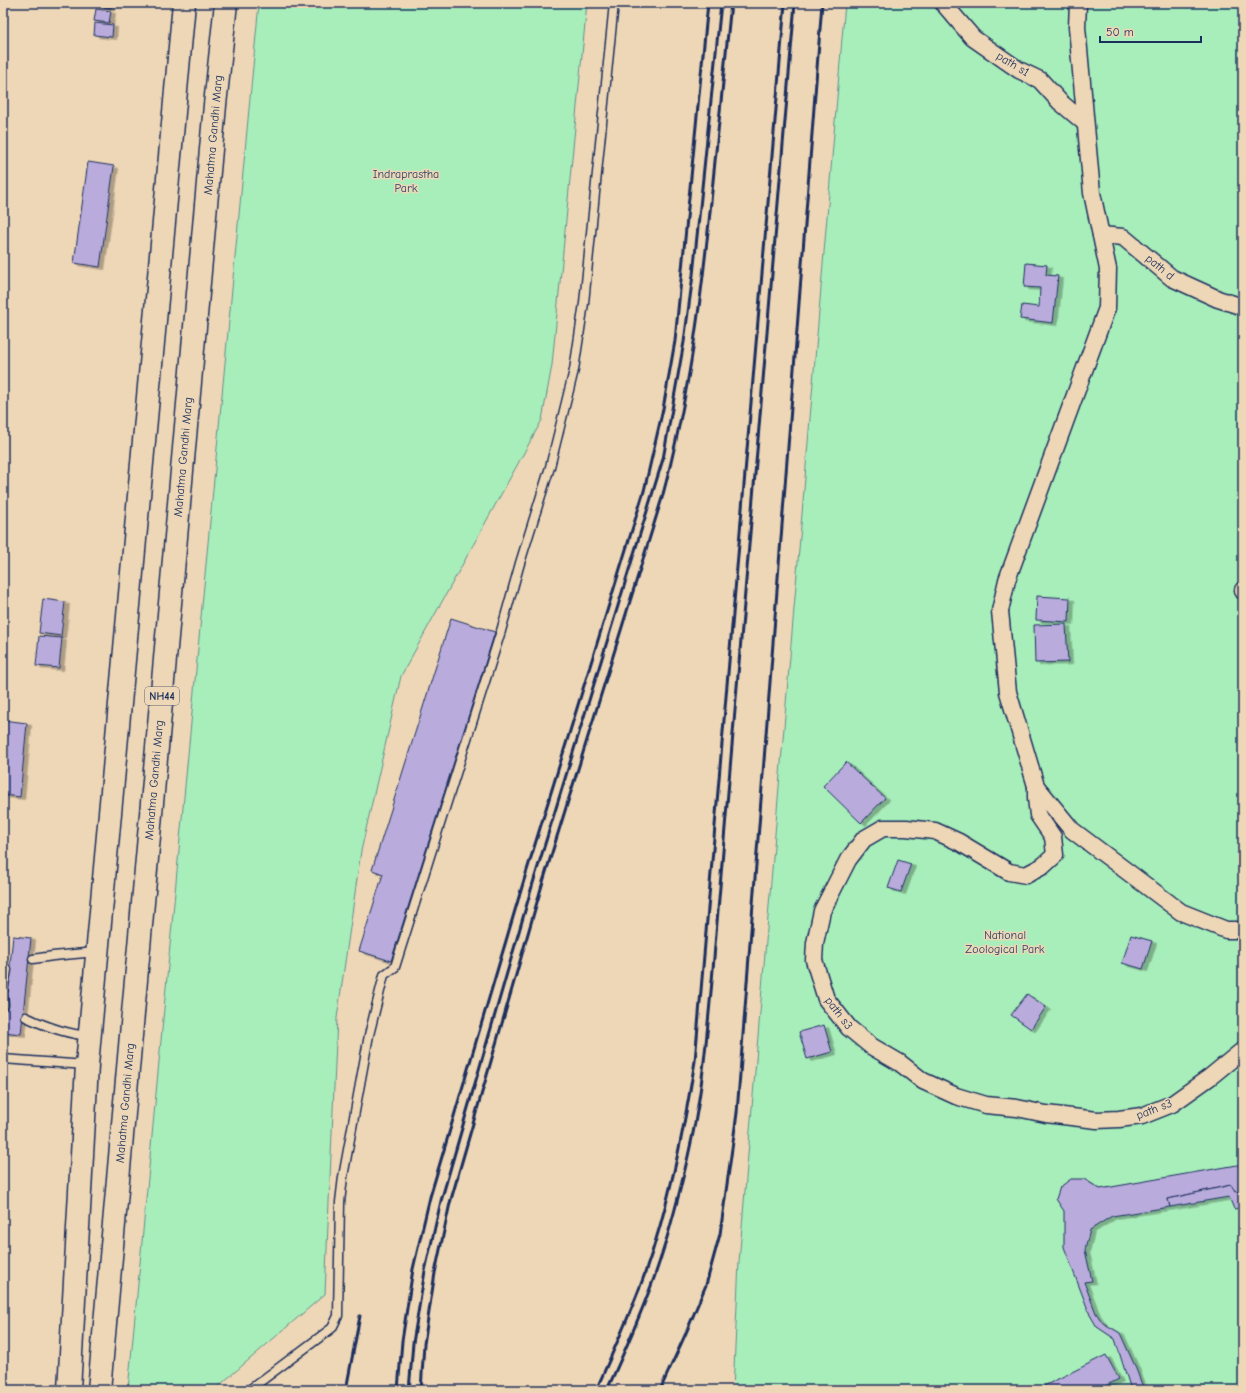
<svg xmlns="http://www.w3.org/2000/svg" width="1246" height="1393" viewBox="0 0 1246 1393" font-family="'Comic Neue',sans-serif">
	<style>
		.green { fill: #a8eeba; stroke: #628e8c }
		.building { fill: #b9abdb; stroke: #1b2f5e; filter: url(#shadow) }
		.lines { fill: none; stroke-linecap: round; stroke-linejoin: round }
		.lane-casing { stroke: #1b2f5e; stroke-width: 11 }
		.street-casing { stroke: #1b2f5e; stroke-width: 19 }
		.highway-casing { stroke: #1b2f5e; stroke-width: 25 }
		.lane { stroke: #eed7b6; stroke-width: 8 }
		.street { stroke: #eed7b6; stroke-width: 16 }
		.highway { stroke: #eed7b6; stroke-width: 22 }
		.rail { stroke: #1b2f5e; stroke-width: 3 }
		.labels { text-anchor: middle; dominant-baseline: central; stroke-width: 3; stroke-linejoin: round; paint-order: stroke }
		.shield { fill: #eed7b6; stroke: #5a6178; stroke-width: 1 }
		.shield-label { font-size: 11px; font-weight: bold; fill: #1b2f5e }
		.street-label { font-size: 12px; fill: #1b2f5e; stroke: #eed7b6 }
		.park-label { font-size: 12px; fill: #294267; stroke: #eed7b6 }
	</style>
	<defs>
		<filter id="shadow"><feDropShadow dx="4.5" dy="2.5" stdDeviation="0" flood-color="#0004"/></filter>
	</defs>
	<rect width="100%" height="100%" fill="#eed7b6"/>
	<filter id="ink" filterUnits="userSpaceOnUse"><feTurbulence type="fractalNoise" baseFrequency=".025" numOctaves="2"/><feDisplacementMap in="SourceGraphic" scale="8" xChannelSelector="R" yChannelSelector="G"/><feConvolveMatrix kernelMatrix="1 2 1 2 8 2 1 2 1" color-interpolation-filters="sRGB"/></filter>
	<g filter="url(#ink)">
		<g class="green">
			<polygon points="259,3 587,3 552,365 542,420 401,676 361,851 337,1018 325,1294 214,1390 128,1390"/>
			<polygon points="845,3 1243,3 1243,1390 733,1390 739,1262"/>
		</g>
		<g class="building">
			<polygon points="97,3 112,3 111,8 96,6"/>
			<polygon points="96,9 111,11 109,23 94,21"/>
			<polygon points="95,23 113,25 112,37 94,35"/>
			<polygon points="88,162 114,166 100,267 74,263"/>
			<polygon points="1026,263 1047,265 1046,275 1058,276 1053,323 1020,319 1022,305 1039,307 1040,288 1024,287"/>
			<polygon points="1037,596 1070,598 1069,622 1036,620"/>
			<polygon points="43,599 65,602 61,636 39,633"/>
			<polygon points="451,618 495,632 391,961 359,951 383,874 372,870"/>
			<polygon points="1066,624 1068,662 1035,663 1034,625"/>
			<polygon points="39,636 62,638 59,668 36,666"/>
			<polygon points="3,720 27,723 20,797 3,795"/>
			<polygon points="846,762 885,798 861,823 823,786"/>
			<polygon points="898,860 911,864 901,892 888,888"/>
			<polygon points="1131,935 1152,941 1143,969 1122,963"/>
			<polygon points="13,936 31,938 21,1034 3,1032"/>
			<polygon points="1027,994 1046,1007 1031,1029 1011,1015"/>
			<polygon points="824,1025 832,1052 807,1059 799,1032"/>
			<polygon points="1243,1164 1243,1191 1235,1192 1231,1185 1168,1199 1170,1207 1112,1216 1090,1230 1085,1250 1092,1281 1084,1282 1096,1313 1103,1323 1120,1333 1135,1366 1144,1390 1131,1390 1115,1339 1097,1327 1090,1315 1064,1247 1064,1211 1056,1199 1060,1187 1071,1179 1084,1179 1100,1189"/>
			<polygon points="1231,1185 1235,1192 1243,1191 1243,1207 1234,1209 1229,1197 1170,1207 1168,1199"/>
			<polygon points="1106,1355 1119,1379 1097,1390 1046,1390 1044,1386"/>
		</g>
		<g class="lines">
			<defs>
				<g id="lane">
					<polyline points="33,959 53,956 96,952"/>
					<polyline points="3,991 7,970"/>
					<polyline points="3,997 4,1005"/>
					<path d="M26,1017C47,1027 66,1034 89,1036"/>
					<polyline points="3,1059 86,1065"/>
					<polyline points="249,1390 332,1328 338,1316 340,1202 343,1177 369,1035 384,975 395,967 501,631 520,563 550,467 574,370 584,303 614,3"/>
				</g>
				<g id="street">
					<polyline points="943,3 973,38 1019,70 1040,80 1060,102 1085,123"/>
					<polyline points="1078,3 1077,27 1092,193 1108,269 1107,308 1007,580 1000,611 1008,692 1036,786 1072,830 1181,912 1226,930 1243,930"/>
					<polyline points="1101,235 1123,237 1172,278 1218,299 1243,307"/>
					<polyline points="1243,590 1243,591"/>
					<polyline points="1036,786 1036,798 1038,815 1053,837 1055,855 1043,866 1026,875 1009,872 959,842 935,831 906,828 883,828 864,839 848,860 822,911 815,943 814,960 826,999 849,1028 871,1046 900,1063 923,1081 956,1096 986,1105 1017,1108 1046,1114 1097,1120 1119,1119 1142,1116 1172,1104 1210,1077 1243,1050"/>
				</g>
				<g id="highway">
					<polyline points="69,1390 87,1065 184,3"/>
					<polyline points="99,1390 215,105 226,3"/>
				</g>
			</defs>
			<use href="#lane" class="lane-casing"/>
			<use href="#street" class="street-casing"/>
			<use href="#highway" class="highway-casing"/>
			<use href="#lane" class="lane"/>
			<use href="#street" class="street"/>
			<use href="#highway" class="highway"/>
			<g class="rail">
				<polyline points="346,1390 360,1316"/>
				<polyline points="398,1390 402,1341 413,1269 430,1197 524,880 644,491 663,409 675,341 708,3"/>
				<polyline points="409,1390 413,1343 425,1271 441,1201 533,883 663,459 684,342 693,275 721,3"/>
				<path d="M421,1390L424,1344L435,1273L450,1203L542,885L662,498C690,394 703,288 713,181C719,122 725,62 731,3"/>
				<path d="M596,1390C613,1352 630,1315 644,1276C669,1206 683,1134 695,1061L785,3"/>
				<path d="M607,1390C624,1353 640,1316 654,1278C670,1232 682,1185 692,1138C703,1086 707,1033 712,981L795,3"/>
				<polyline points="660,1390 686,1333 706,1285 720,1234 737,1113 822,3"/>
			</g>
		</g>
	</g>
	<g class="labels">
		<rect class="shield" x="145" y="687" width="34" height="18" rx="3"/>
		<g class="shield-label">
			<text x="162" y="696">NH44</text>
		</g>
		<g class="street-label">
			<text transform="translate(1013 64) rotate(31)">path s1</text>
			<text transform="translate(213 135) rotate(-85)">Mahatma Gandhi Marg</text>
			<text transform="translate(1160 267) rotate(39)">path d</text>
			<text transform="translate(183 457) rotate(-85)">Mahatma Gandhi Marg</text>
			<text transform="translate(154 780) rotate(-85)">Mahatma Gandhi Marg</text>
			<text transform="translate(839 1013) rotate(53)">path s3</text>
			<text transform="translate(125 1103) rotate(-85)">Mahatma Gandhi Marg</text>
			<text transform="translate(1154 1109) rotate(-21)">path s3</text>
		</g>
		<g class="park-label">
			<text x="406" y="174">Indraprastha<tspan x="406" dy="14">Park</tspan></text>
			<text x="1005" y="935">National<tspan x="1005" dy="14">Zoological Park</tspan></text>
		</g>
	</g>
	<rect width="1246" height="1393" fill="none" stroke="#eed7b6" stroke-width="16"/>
	<rect x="8" y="8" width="1230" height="1377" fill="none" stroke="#1b2f5e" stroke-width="1.5" filter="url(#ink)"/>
	<path d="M1100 36v6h101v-6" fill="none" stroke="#1b2f5e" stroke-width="2"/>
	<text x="1106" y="36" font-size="12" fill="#1b2f5e" stroke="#eed7b6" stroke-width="3" paint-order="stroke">50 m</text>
</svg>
